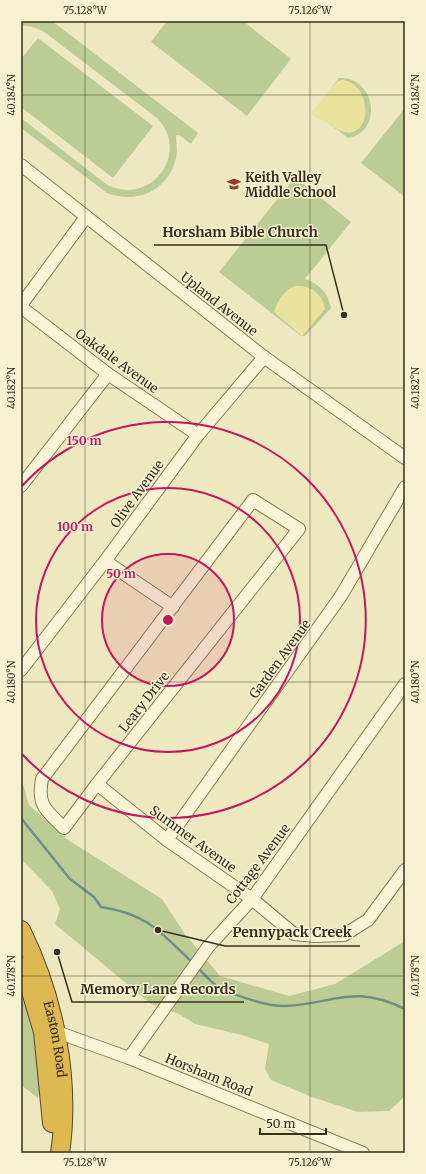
<svg xmlns="http://www.w3.org/2000/svg" width="426" height="1174" viewBox="0 0 426 1174" font-family="Merriweather,serif">
	<style>
		.green { fill: #bccc95 }
		.sand { fill: #eae39e }
		.lines { fill: none; stroke-linecap: round; stroke-linejoin: round }
		.stream { stroke: #6b8f8c; stroke-width: 2.5 }
		.minor-casing { stroke: #887a59; stroke-width: 14 }
		.highway-casing { stroke: #55472d; stroke-width: 20 }
		.minor { stroke: #f9f4d5; stroke-width: 12 }
		.highway { stroke: #deb851; stroke-width: 18 }
		.ticks { fill: none; stroke: #372e1d; stroke-width: 1; stroke-opacity: 0.45 }
		.ring { fill: none; stroke: #c2185b; stroke-width: 2 }
		.labels { text-anchor: middle; dominant-baseline: central; stroke-width: 3; stroke-linejoin: round; paint-order: stroke }
		.poi-label { font-size: 13px; font-weight: bold; fill: #372e1d; stroke: #f6f1d1; text-anchor: start }
		.street-label { font-size: 13px; fill: #372e1d; stroke: #f6f1d1 }
		.centre { fill: #c2185b; stroke: #f6f1d1; stroke-width: 2 }
		.ring-label { font-size: 12px; text-anchor: middle; font-weight: bold; fill: #c2185b; stroke: #f6f1d1; stroke-width: 3; stroke-linejoin: round; paint-order: stroke }
		.leader { fill: none; stroke: #372e1d; stroke-width: 1.5 }
		.callout-dot { fill: #372e1d; stroke: #f6f1d1; stroke-width: 1.5 }
		.callout-label { font-size: 14px; text-anchor: middle; font-weight: bold; fill: #372e1d; stroke: #f6f1d1; stroke-width: 3; stroke-linejoin: round; paint-order: stroke }
		.neatline { fill: none; stroke: #372e1d; stroke-width: 1.5 }
		.ticks-label { font-size: 10px; text-anchor: middle; fill: #372e1d }
	</style>
	<rect width="100%" height="100%" fill="#eee8c1"/>
	<g class="green">
		<path d="M21,21H52L198,133L191,144L179,135H176C176,143 178,150 176,157C170,190 136,205 107,193L21,128V118L106,184C149,208 192,154 157,118L43,31L33,27L21,25Z"/>
		<polygon points="167,21 243,21 291,59 247,116 151,42"/>
		<polygon points="38,38 153,126 113,178 21,107 21,59"/>
		<path d="M339,78C374,75 385,131 348,138L313,112Z"/>
		<polygon points="405,108 405,197 361,163"/>
		<path d="M295,177L351,222L305,279C320,284 328,293 331,308L305,336H301L219,272Z"/>
		<polygon points="21,777 29,805 68,840 162,899 185,934 220,976 289,996 335,984 405,941 405,1096 389,1111 358,1112 312,1097 271,1080 265,1069 269,1044 242,1035 195,1024 179,1014 151,1004 55,924 60,909 52,891 21,859"/>
		<polygon points="21,995 37,1037 43,1074 38,1098 21,1085"/>
	</g>
	<g class="sand">
		<path d="M342,80C377,83 373,157 329,124C323,120 315,118 311,113L333,86L338,81Z"/>
		<path d="M295,286C311,285 322,293 325,309L302,336L274,312C278,300 283,291 295,286Z"/>
	</g>
	<g class="lines">
		<g class="stream">
			<path d="M21,818L70,879L94,897L101,907C148,914 160,932 193,963"/>
			<path d="M198,968C204,974 211,982 218,987C234,995 268,1007 286,1006C337,1003 353,984 405,1009"/>
		</g>
		<defs>
			<g id="minor">
				<polyline points="21,165 264,357 405,458"/>
				<polyline points="21,305 86,217"/>
				<polyline points="21,307 108,374 198,435"/>
				<polyline points="21,486 108,374"/>
				<path d="M253,500L299,529L97,784L64,828C46,810 37,806 42,779Z"/>
				<polyline points="105,561 173,607"/>
				<polyline points="21,670 105,561 198,435 264,357"/>
				<polyline points="97,784 167,840 252,899 294,934 315,936 344,935 368,920 405,870"/>
				<polyline points="167,840 341,596 405,487"/>
				<polyline points="51,1032 57,1032 129,1058 363,1153"/>
				<polyline points="129,1058 208,947 252,899 405,684"/>
			</g>
			<g id="highway">
				<path id="s1" d="M21,930C54,997 71,1079 60,1153"/>
				<polyline points="21,966 30,988 43,1032 52,1123"/>
			</g>
		</defs>
		<use href="#minor" class="minor-casing"/>
		<use href="#highway" class="highway-casing"/>
		<use href="#minor" class="minor"/>
		<use href="#highway" class="highway"/>
	</g>
	<path class="ticks" d="M85,21V1153M310,21V1153M21,95H405M21,388H405M21,682H405M21,976H405"/>
	<circle cx="168" cy="620" r="66" fill="#c2185b" fill-opacity=".12"/>
	<g class="ring">
		<circle cx="168" cy="620" r="66"/>
		<circle cx="168" cy="620" r="132"/>
		<path d="M22 486A198 198 0 1 1 22 754"/>
	</g>
	<defs>
		<symbol id="school-bare" viewBox="-9 -9 18 18"><path d="M0-5L7-2L0 1L-7-2ZM-4 1L0 2.5L4 1V4Q0 6-4 4Z" fill="#973b28" stroke="#f6f1d1" stroke-width="2.5" paint-order="stroke"/></symbol>
	</defs>
	<g fill-rule="evenodd">
		<use href="#school-bare" x="224" y="174" width="20" height="20"/>
	</g>
	<g class="labels">
		<g class="poi-label">
			<text x="245" y="177">Keith Valley<tspan x="245" dy="15">Middle School</tspan></text>
		</g>
		<g class="street-label">
			<text transform="translate(219 304) rotate(38)">Upland Avenue</text>
			<text transform="translate(117 361) rotate(36)">Oakdale Avenue</text>
			<text transform="translate(137 494) rotate(-54)">Olive Avenue</text>
			<text transform="translate(280 659) rotate(-54)">Garden Avenue</text>
			<text transform="translate(144 702) rotate(-52)">Leary Drive</text>
			<text transform="translate(193 839) rotate(36)">Summer Avenue</text>
			<text transform="translate(258 864) rotate(-53)">Cottage Avenue</text>
			<text stroke="none"><textPath href="#s1" startOffset="115">Easton Road</textPath></text>
			<text transform="translate(209 1075) rotate(22)">Horsham Road</text>
		</g>
	</g>
	<circle cx="168" cy="620" r="6" class="centre"/>
	<g class="ring-label">
		<text x="84" y="445">150 m</text>
		<text x="75" y="531">100 m</text>
		<text x="121" y="578">50 m</text>
	</g>
	<path class="leader" d="M344 315L326 245H154M158 930L225 946H360M57 952L72 1002H244"/>
	<g class="callout-dot">
		<circle cx="344" cy="315" r="4"/>
		<circle cx="158" cy="930" r="4"/>
		<circle cx="57" cy="952" r="4"/>
	</g>
	<g class="callout-label">
		<text x="240" y="237">Horsham Bible Church</text>
		<text x="292" y="937">Pennypack Creek</text>
		<text x="158" y="994">Memory Lane Records</text>
	</g>
	<rect width="426" height="1174" fill="none" stroke="#f6f1d1" stroke-width="44"/>
	<path d="M260 1128v6h66v-6" fill="none" stroke="#372e1d" stroke-width="2"/>
	<text x="266" y="1128" font-size="12" fill="#372e1d" stroke="#f6f1d1" stroke-width="3" paint-order="stroke">50 m</text>
	<rect x="22" y="22" width="382" height="1130" class="neatline"/>
	<g class="ticks-label">
		<text x="85" y="14">75.128°W</text>
		<text x="310" y="14">75.126°W</text>
		<text transform="translate(11 95) rotate(-90)" y="4">40.184°N</text>
		<text transform="translate(415 95) rotate(-90)" y="4">40.184°N</text>
		<text transform="translate(11 388) rotate(-90)" y="4">40.182°N</text>
		<text transform="translate(415 388) rotate(-90)" y="4">40.182°N</text>
		<text transform="translate(11 682) rotate(-90)" y="4">40.180°N</text>
		<text transform="translate(415 682) rotate(-90)" y="4">40.180°N</text>
		<text transform="translate(11 976) rotate(-90)" y="4">40.178°N</text>
		<text transform="translate(415 976) rotate(-90)" y="4">40.178°N</text>
		<text x="85" y="1166">75.128°W</text>
		<text x="310" y="1166">75.126°W</text>
	</g>
</svg>
